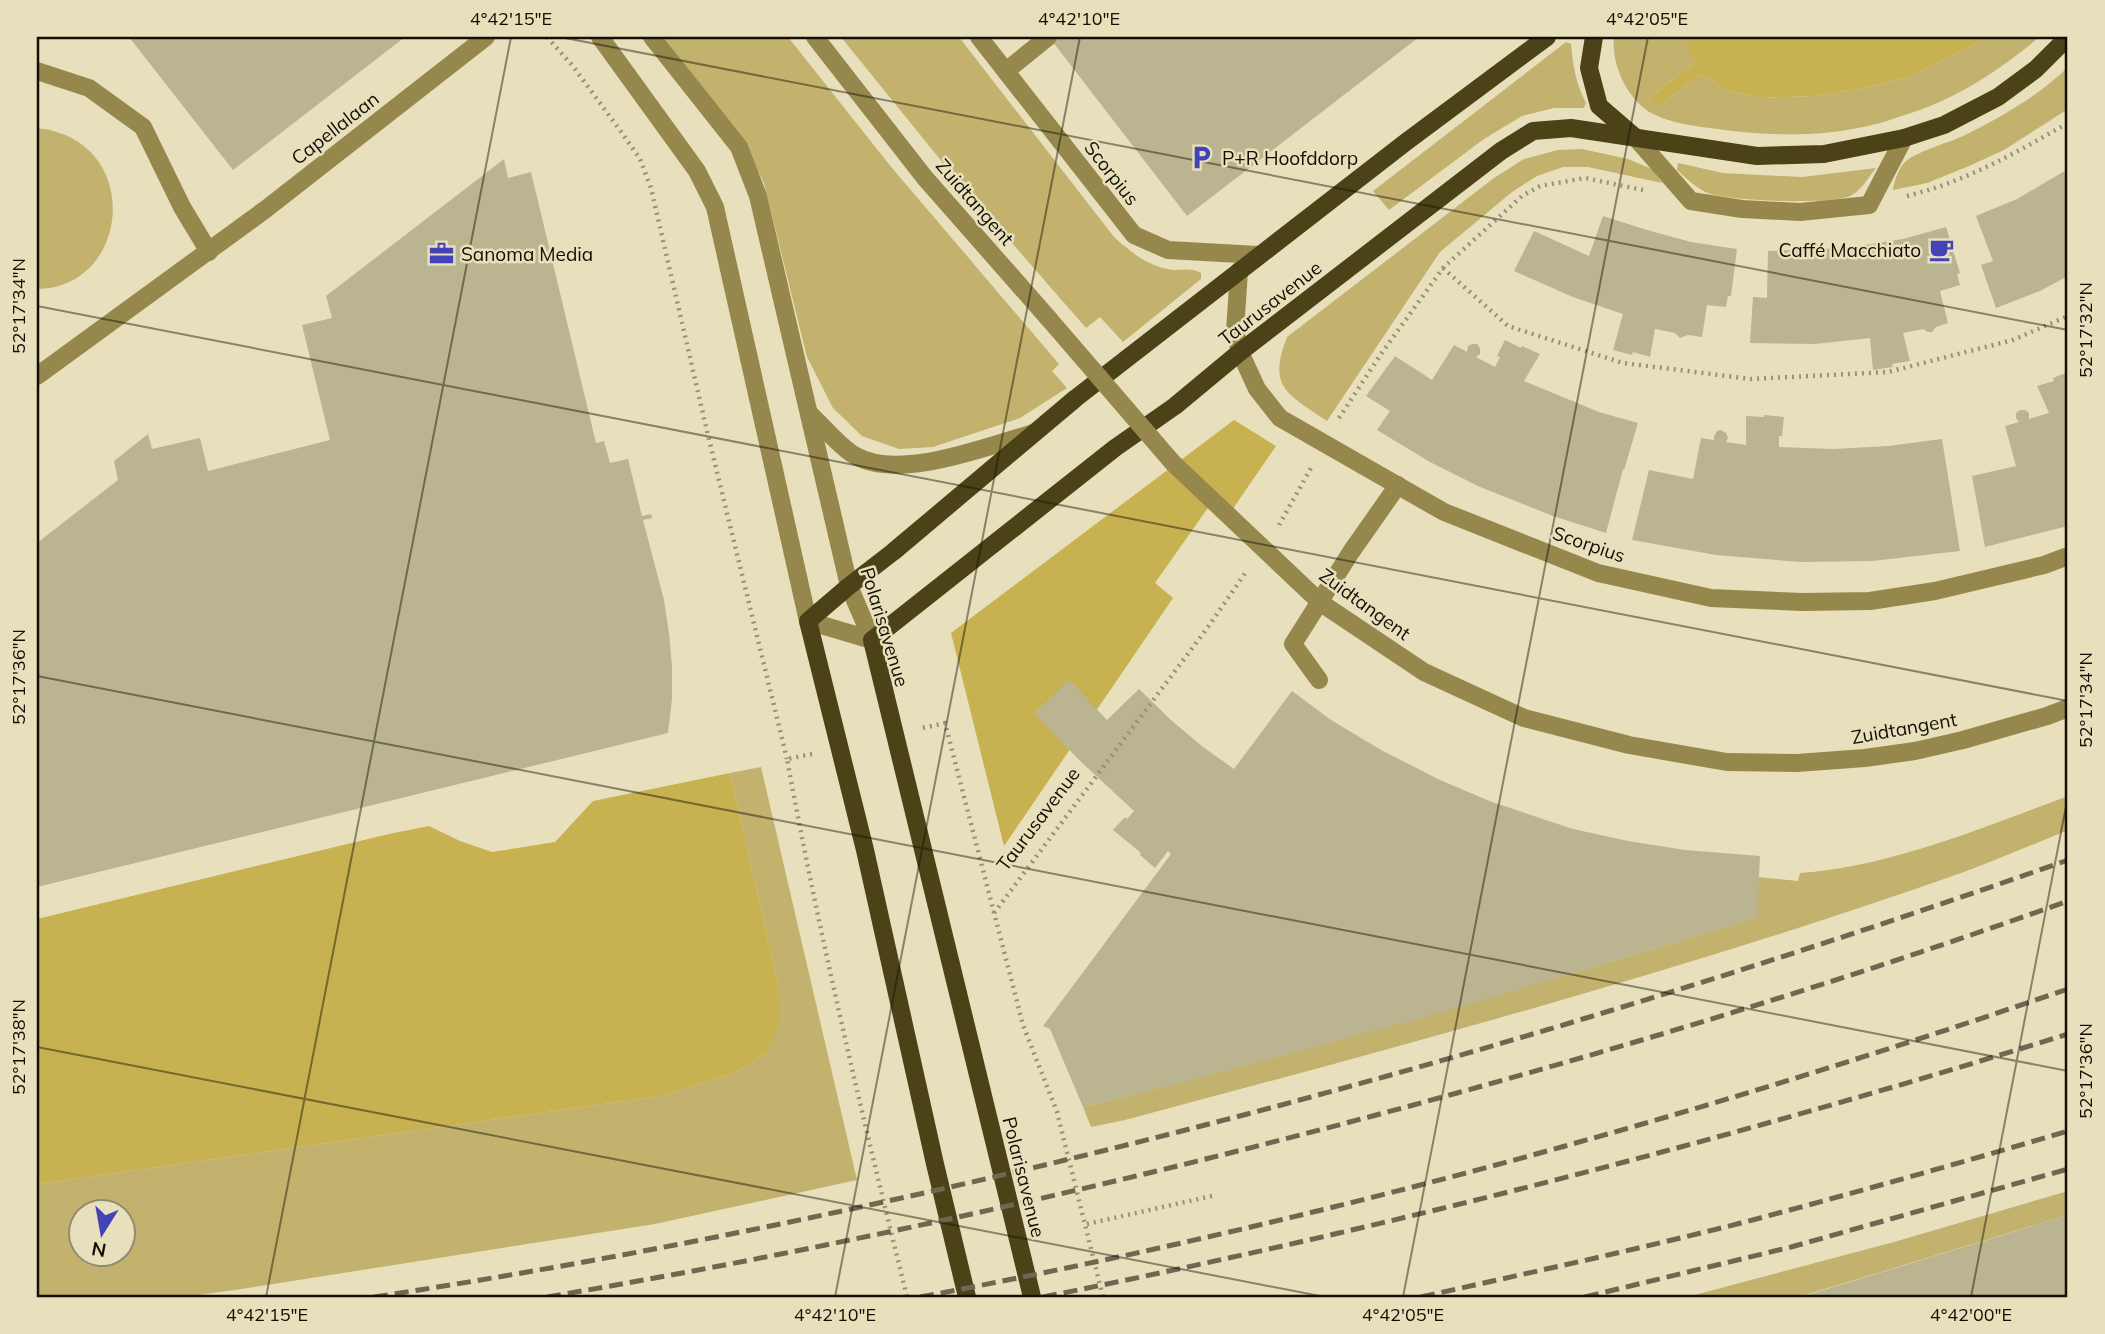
<svg xmlns="http://www.w3.org/2000/svg" width="2105" height="1334" viewBox="0 0 2105 1334" font-family="Mulish,sans-serif">
	<style>
		.green { fill: #c2b26e; fill-rule: evenodd }
		.water { fill: #c7b151 }
		.building { fill: #bbb491 }
		.lines { fill: none; stroke-linecap: round; stroke-linejoin: round }
		.path { stroke: #979176; stroke-width: 4.5; stroke-dasharray: 2 5; stroke-linecap: butt }
		.minor { stroke: #96884d; stroke-width: 18 }
		.major { stroke: #4b4218; stroke-width: 18 }
		.rail { stroke: #6d6852; stroke-width: 5; stroke-dasharray: 14 7; stroke-linecap: butt }
		.minor-bridge { stroke: #96884d; stroke-width: 18 }
		.ticks { fill: none; stroke: #120f04; stroke-width: 2; stroke-opacity: 0.45 }
		.labels { text-anchor: middle; dominant-baseline: central; stroke-width: 5; stroke-linejoin: round; paint-order: stroke }
		.street-label { font-size: 19px; fill: #120f04; stroke: #e8e0bc }
		.poi-label { font-size: 19px; fill: #120f04; stroke: #e8e0bc; text-anchor: start }
		.neatline { fill: none; stroke: #120f04; stroke-width: 2.5 }
		.ticks-label { font-size: 18px; text-anchor: middle; fill: #120f04 }
	</style>
	<rect width="100%" height="100%" fill="#e8e0bc"/>
	<g class="green">
		<polygon points="664,37 788,37 892,168 1059,364 1052,371 1067,388 1020,418 933,447 899,449 862,436 833,408 807,357 764,183 741,137"/>
		<path d="M841,37H959L1114,237C1132,253 1149,267 1173,270C1183,270 1193,268 1201,273V279L1123,342L1100,317L1086,328L951,173Z"/>
		<path d="M1614,37H1687V43L1695,62L1649,98L1659,106L1701,74L1727,90L1759,98L1814,96L1869,87L1910,76L1988,37H2033L2037,39C2001,69 1959,97 1914,112C1896,118 1876,125 1858,128C1809,138 1758,135 1709,128C1689,125 1671,123 1653,114C1627,100 1611,64 1614,37Z"/>
		<path d="M1566,42L1571,44C1573,66 1576,84 1586,103L1584,108H1554L1522,116L1484,139L1389,210L1373,191Z"/>
		<path d="M2068,67V109L2004,150L1969,166L1927,183L1893,190C1894,181 1899,167 1906,161C1920,150 1949,143 1965,135C2002,117 2038,96 2068,67Z"/>
		<path d="M37,128C144,139 132,288 37,289Z"/>
		<path d="M1582,149L1628,159L1652,169L1662,183L1588,167H1563L1537,176L1512,192L1440,252L1327,421C1288,394 1267,388 1287,337L1494,178L1524,159L1558,150Z"/>
		<path d="M1678,163L1723,173L1802,177L1876,168C1868,178 1861,191 1850,196C1831,205 1728,201 1708,193C1697,189 1686,178 1677,170Z"/>
		<path d="M761,767L857,1180L655,1224L235,1290L183,1297H37V1184L660,1096L734,1073L765,1054L778,984L730,773ZM80,1212H122V1254H80Z"/>
		<path d="M2068,796V830C2029,846 1990,863 1950,877C1679,972 1402,1046 1125,1120L1091,1127L1083,1107C1309,1051 1533,986 1756,918L1758,877L1798,881L1800,873C1893,866 1981,828 2068,796Z"/>
		<polygon points="2068,1191 2068,1215 1799,1297 1687,1297 1894,1242"/>
	</g>
	<g class="water">
		<polygon points="1687,37 1988,37 1910,76 1869,87 1814,96 1759,98 1727,90 1701,74 1659,106 1648,99 1695,62 1686,43"/>
		<polygon points="1234,420 1276,446 1230,513 1212,502 1155,583 1173,598 1004,846 951,633"/>
		<polygon points="730,773 778,984 779,1026 765,1054 734,1073 660,1096 37,1184 37,919 389,834 429,826 460,841 492,852 555,842 593,801"/>
	</g>
	<g class="building">
		<polygon points="129,37 405,37 233,170"/>
		<polygon points="1049,37 1419,37 1187,216"/>
		<polygon points="504,159 508,178 531,172 596,443 604,441 610,463 628,459 642,516 651,514 652,518 643,520 664,600 669,633 672,666 672,699 668,733 37,887 37,543 118,480 114,461 148,434 152,449 200,438 208,471 330,440 302,325 332,318 326,296"/>
		<polygon points="2068,169 2068,276 2040,291 1996,308 1981,265 1993,261 1976,216 2017,199"/>
		<polygon points="1603,216 1647,230 1691,242 1737,249 1731,296 1728,296 1726,307 1707,305 1702,337 1688,335 1680,338 1675,333 1655,329 1650,357 1633,352 1632,355 1613,350 1623,314 1573,297 1514,271 1534,231 1589,256"/>
		<polygon points="1946,227 1960,273 1957,274 1960,285 1940,291 1948,323 1936,327 1932,332 1928,332 1923,329 1903,333 1910,361 1892,364 1893,367 1873,370 1870,338 1815,344 1750,343 1753,297 1767,298 1768,251 1845,248 1903,239"/>
		<polygon points="1505,340 1521,348 1522,346 1540,354 1524,381 1599,412 1638,423 1624,470 1623,469 1606,533 1553,516 1480,487 1430,462 1377,430 1390,411 1366,396 1395,356 1432,380 1454,345 1467,352 1468,346 1472,344 1477,344 1480,348 1480,354 1476,357 1495,367 1500,357 1497,356"/>
		<polygon points="2068,372 2068,526 1985,547 1972,476 2016,466 2005,426 2019,422 2016,418 2016,413 2020,410 2025,410 2029,413 2029,419 2049,413 2037,386 2054,381 2053,378"/>
		<polygon points="1764,415 1784,417 1782,436 1779,436 1779,447 1833,449 1888,446 1942,439 1960,551 1872,561 1800,562 1716,555 1632,540 1649,470 1693,479 1701,438 1714,440 1714,436 1717,431 1721,430 1726,433 1728,438 1726,442 1746,445 1746,416 1764,417"/>
		<polygon points="1069,680 1107,720 1139,689 1171,720 1203,747 1234,769 1292,691 1331,720 1381,750 1440,780 1492,802 1573,829 1628,841 1685,850 1760,856 1757,918 1436,1014 1187,1081 1083,1107 1050,1029 1043,1026 1171,854 1168,851 1155,868 1140,855 1141,853 1113,830 1125,817 1127,819 1134,811 1079,760 1034,713"/>
		<polygon points="2068,1215 2068,1297 1801,1297"/>
	</g>
	<g class="lines">
		<g class="path">
			<polyline points="547,37 572,65 622,133 640,159 651,188 706,427 787,759"/>
			<path d="M1907,196C1965,182 2017,152 2068,123"/>
			<polyline points="1443,268 1508,326 1623,363 1751,379 1888,372 2013,340 2068,316"/>
			<polyline points="1339,418 1381,354 1443,268 1522,196 1540,186 1585,178 1643,190"/>
			<polyline points="1279,525 1311,468"/>
			<polyline points="923,728 945,723 1023,1025 1057,1112 1103,1297"/>
			<path d="M812,754L787,759C820,939 863,1119 907,1297"/>
			<polyline points="994,913 1208,627 1246,572"/>
			<polyline points="1087,1224 1212,1196"/>
		</g>
		<g class="minor">
			<polyline points="600,37 697,171 715,207 808,621 872,640"/>
			<polyline points="652,37 739,147 758,196 849,586 872,640"/>
			<polyline points="815,37 925,178 1049,319"/>
			<polyline points="979,37 1134,235 1168,250 1258,255"/>
			<polyline points="37,71 89,88 143,127 182,207 209,252"/>
			<polyline points="1006,71 1048,37"/>
			<polyline points="1635,137 1691,201 1742,209 1800,212 1869,205 1904,138"/>
			<polyline points="1239,271 1235,331 1240,352 1257,389 1280,418 1444,512 1598,573 1711,598 1802,602 1870,601 1935,591 2044,565 2068,556"/>
			<polyline points="37,376 266,209 486,37"/>
			<path d="M810,414C823,426 839,446 854,455C899,482 987,446 1034,433"/>
			<polyline points="1319,680 1293,644 1351,552 1398,485"/>
		</g>
		<g class="major">
			<polyline points="1594,37 1589,68 1599,106 1635,137"/>
			<polyline points="967,1297 935,1164 865,850 808,621 849,586 893,552 1076,398 1406,142 1547,37"/>
			<polyline points="1032,1297 872,640 1115,448 1175,406 1240,352 1501,151 1533,131 1571,128 1757,156 1824,154 1904,138 1944,125 1998,97 2036,69 2068,37"/>
		</g>
		<g class="rail">
			<path d="M374,1297C951,1209 1518,1054 2068,860"/>
			<path d="M547,1297C854,1245 1157,1176 1457,1093C1663,1036 1867,973 2068,901"/>
			<path d="M920,1297C1310,1224 1693,1118 2068,989"/>
			<path d="M1043,1297C1389,1228 1732,1139 2068,1034"/>
			<path d="M1421,1297C1528,1273 1635,1250 1741,1223C1851,1194 1960,1163 2068,1131"/>
			<polyline points="1585,1297 1791,1247 2068,1169"/>
		</g>
		<polyline class="minor-bridge" points="1049,319 1173,463 1321,603 1424,672 1524,718 1629,745 1727,762 1797,763 1865,758 1915,751 1963,740 2047,716 2068,708"/>
	</g>
	<path class="ticks" d="M560,37L2068,330M37,306L2068,701M37,676L2068,1071M37,1047L1325,1297M266,1297L511,37M835,1297L1080,37M1403,1297L1648,37M1971,1297L2068,796"/>
	<defs>
		<symbol id="parking-bare" viewBox="-9 -9 18 18"><path d="M-3.5-5.5H1a3.5 3.5 0 0 1 0 7H-1V5.5H-3.5ZM-1-3.4V-.6H.8a1.4 1.4 0 0 0 0-2.8Z" fill="#4342b7" stroke="#e8e0bc" stroke-width="2.5" paint-order="stroke"/></symbol>
		<symbol id="cafe-bare" viewBox="-9 -9 18 18"><path d="M-5.5-4.5H6V0H3Q3 3.5 0 3.5H-2.5Q-5.5 3.5-5.5 0ZM3-3.2v2h1.7v-2ZM-6 4.5H4V6H-6Z" fill="#4342b7" stroke="#e8e0bc" stroke-width="2.5" paint-order="stroke"/></symbol>
		<symbol id="office-bare" viewBox="-9 -9 18 18"><path d="M-6-3h4V-5.5h4V-3h4V5H-6ZM-1-4.5V-3h2v-1.5ZM-6 0V1H6V0Z" fill="#4342b7" stroke="#e8e0bc" stroke-width="2.5" paint-order="stroke"/></symbol>
	</defs>
	<g fill-rule="evenodd">
		<use href="#parking-bare" x="1184" y="140" width="35" height="35"/>
		<use href="#cafe-bare" x="1924" y="232" width="35" height="35"/>
		<use href="#office-bare" x="424" y="236" width="35" height="35"/>
	</g>
	<g class="labels">
		<g class="street-label">
			<text transform="translate(335 128) rotate(-38)">Capellalaan</text>
			<text transform="translate(1112 173) rotate(52)">Scorpius</text>
			<text transform="translate(975 202) rotate(49)">Zuidtangent</text>
			<text transform="translate(1270 303) rotate(-38)">Taurusavenue</text>
			<text transform="translate(1589 544) rotate(19)">Scorpius</text>
			<text transform="translate(1365 604) rotate(36)">Zuidtangent</text>
			<text transform="translate(885 627) rotate(73)">Polarisavenue</text>
			<text transform="translate(1904 728) rotate(-10)">Zuidtangent</text>
			<text transform="translate(1038 819) rotate(-53)">Taurusavenue</text>
			<text transform="translate(1024 1177) rotate(76)">Polarisavenue</text>
		</g>
		<g class="poi-label">
			<text x="1222" y="158">P+R Hoofddorp</text>
			<text x="1921" y="250" text-anchor="end">Caffé Macchiato</text>
			<text x="461" y="254">Sanoma Media</text>
		</g>
	</g>
	<rect width="2105" height="1334" fill="none" stroke="#e8e0bc" stroke-width="77"/>
	<g transform="translate(102 1233) rotate(191)"><circle r="33" fill="#e8e0bc" stroke="#928c72" stroke-width="2"/>
	<path d="M0-5L12 26L0 18L-12 26Z" fill="#4342b7"/>
	<text y="-10" font-size="19" font-weight="bold" text-anchor="middle" fill="#120f04">N</text>
	</g>
	<rect x="38" y="38" width="2028" height="1258" class="neatline"/>
	<g class="ticks-label">
		<text x="511" y="25">4°42'15"E</text>
		<text x="1079" y="25">4°42'10"E</text>
		<text x="1647" y="25">4°42'05"E</text>
		<text transform="translate(19 306) rotate(-90)" y="6">52°17'34"N</text>
		<text transform="translate(2086 330) rotate(-90)" y="6">52°17'32"N</text>
		<text transform="translate(19 677) rotate(-90)" y="6">52°17'36"N</text>
		<text transform="translate(2086 700) rotate(-90)" y="6">52°17'34"N</text>
		<text transform="translate(19 1047) rotate(-90)" y="6">52°17'38"N</text>
		<text transform="translate(2086 1071) rotate(-90)" y="6">52°17'36"N</text>
		<text x="267" y="1321">4°42'15"E</text>
		<text x="835" y="1321">4°42'10"E</text>
		<text x="1403" y="1321">4°42'05"E</text>
		<text x="1971" y="1321">4°42'00"E</text>
	</g>
</svg>
